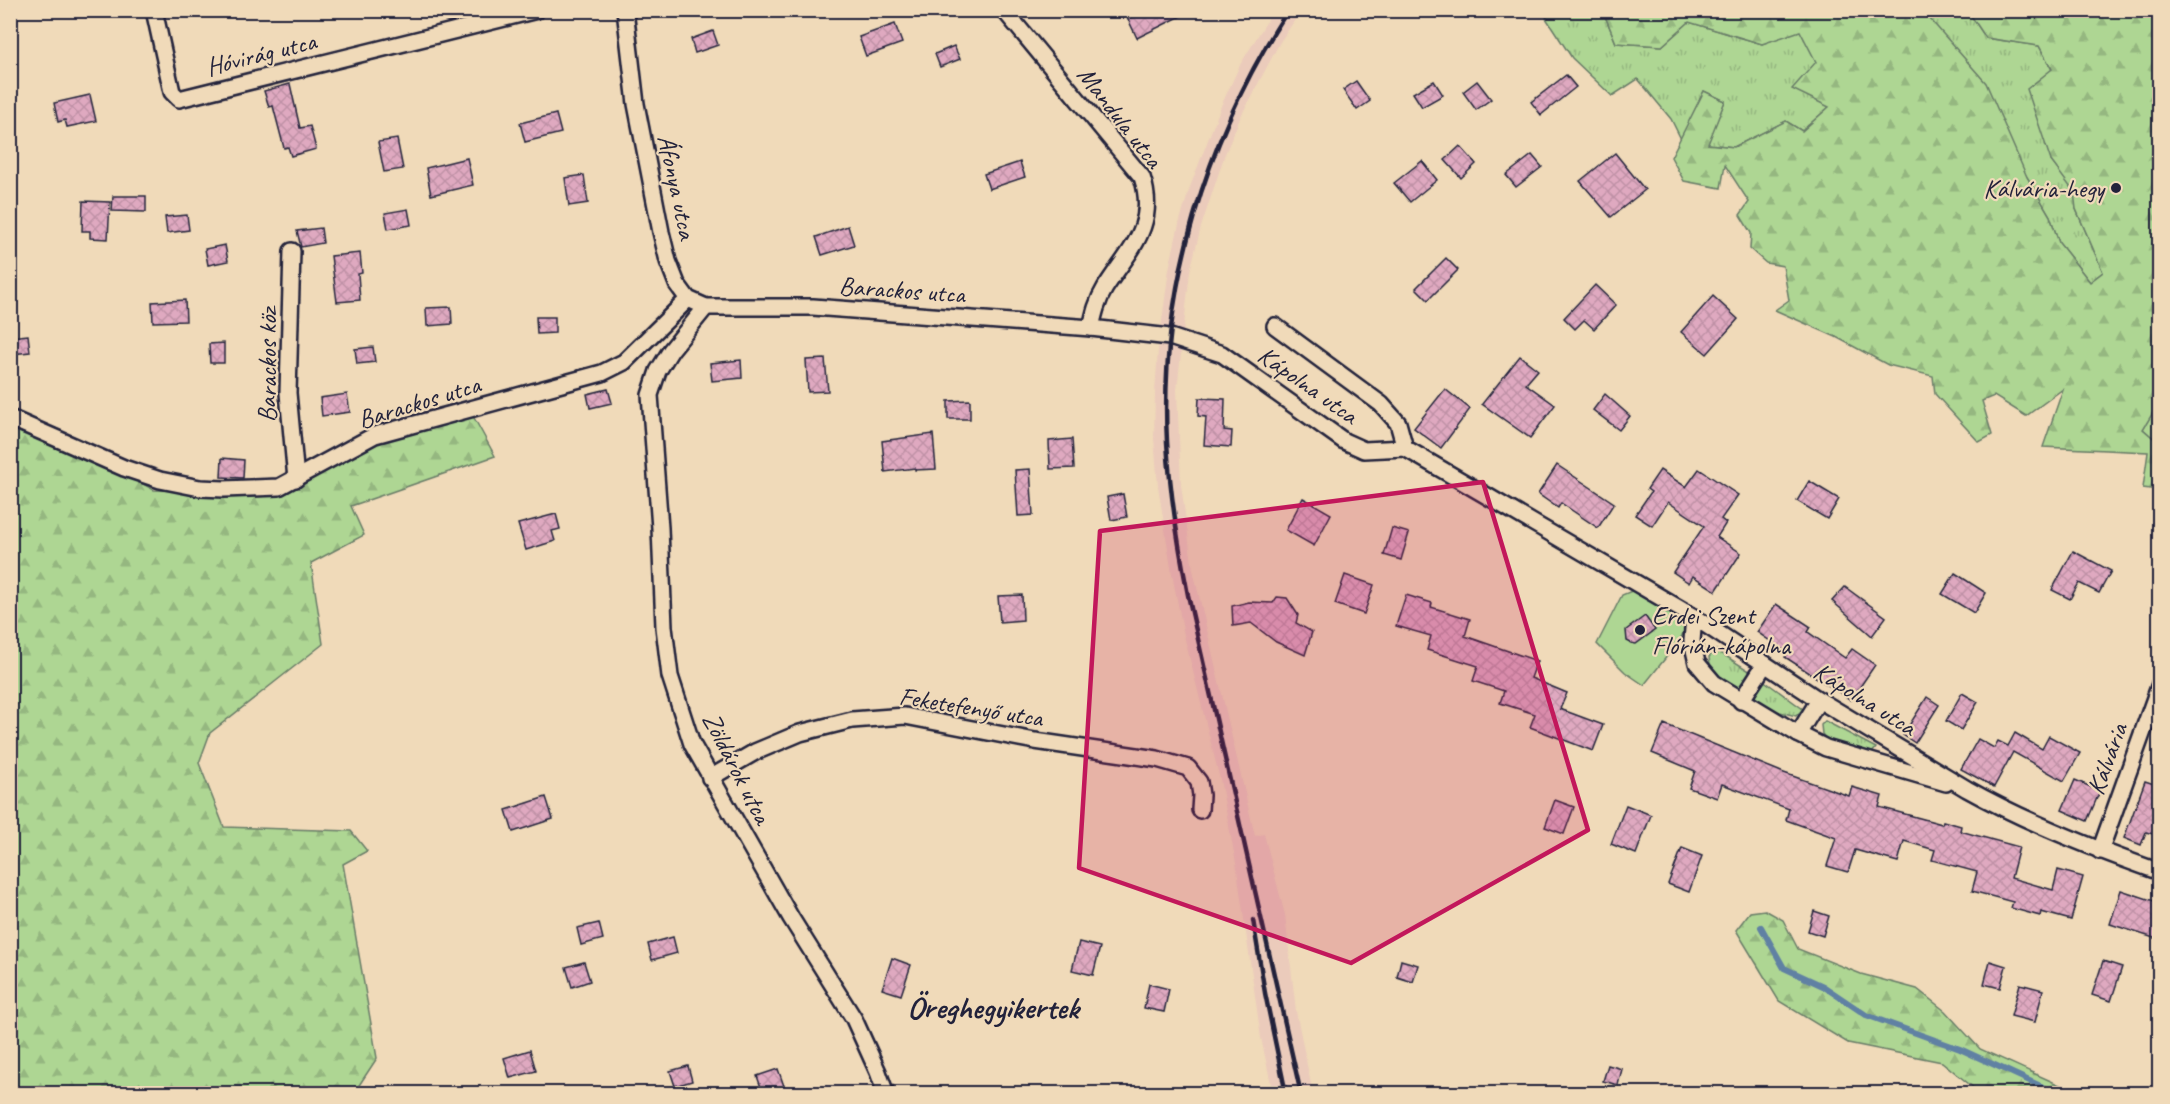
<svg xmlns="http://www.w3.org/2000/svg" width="2170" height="1104" viewBox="0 0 2170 1104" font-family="Caveat,sans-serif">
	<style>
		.built { fill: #ebcbbb }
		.grass { fill: url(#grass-tufts); stroke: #687c67; stroke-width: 1.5 }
		.forest { fill: url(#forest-firs); stroke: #687c67; stroke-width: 1.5 }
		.garden { fill: #aed693; stroke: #687c67; stroke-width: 1.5 }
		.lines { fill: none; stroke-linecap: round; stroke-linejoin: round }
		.stream { stroke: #6181a3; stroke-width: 6 }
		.building { fill: url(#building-cross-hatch); stroke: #22223b; stroke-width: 1.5 }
		.minor-casing { stroke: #22223b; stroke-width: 20 }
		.minor { stroke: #f0dab9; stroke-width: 15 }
		.rail { stroke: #22223b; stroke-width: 4.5 }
		.marked { fill: #c2185b; fill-opacity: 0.2; stroke: #c2185b; stroke-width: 4.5; stroke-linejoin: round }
		.poi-dot { fill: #22223b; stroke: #f0dab9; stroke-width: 2 }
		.labels { text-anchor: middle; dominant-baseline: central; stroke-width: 4.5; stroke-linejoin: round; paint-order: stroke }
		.street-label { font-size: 26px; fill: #22223b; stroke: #f0dab9 }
		.poi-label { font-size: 26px; fill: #22223b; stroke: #f0dab9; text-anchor: end }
		.district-label { font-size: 32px; font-weight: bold; fill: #22223b; stroke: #f0dab9 }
	</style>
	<defs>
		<pattern id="grass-tufts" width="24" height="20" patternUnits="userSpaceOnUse" patternTransform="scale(1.5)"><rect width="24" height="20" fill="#aed693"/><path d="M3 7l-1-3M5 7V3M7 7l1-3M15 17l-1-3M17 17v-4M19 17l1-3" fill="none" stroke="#95b780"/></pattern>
		<pattern id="forest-firs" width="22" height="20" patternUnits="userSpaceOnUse" patternTransform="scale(1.5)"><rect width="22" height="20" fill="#aed693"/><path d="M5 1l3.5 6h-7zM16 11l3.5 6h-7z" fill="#95b780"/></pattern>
		<pattern id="building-cross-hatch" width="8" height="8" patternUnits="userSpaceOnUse" patternTransform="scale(1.5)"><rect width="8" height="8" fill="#dfa9c0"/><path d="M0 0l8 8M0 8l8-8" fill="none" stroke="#bf91a6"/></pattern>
	</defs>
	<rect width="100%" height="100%" fill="#f0dab9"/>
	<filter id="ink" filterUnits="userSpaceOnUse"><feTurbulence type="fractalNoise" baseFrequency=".0167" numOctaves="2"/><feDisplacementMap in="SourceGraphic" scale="12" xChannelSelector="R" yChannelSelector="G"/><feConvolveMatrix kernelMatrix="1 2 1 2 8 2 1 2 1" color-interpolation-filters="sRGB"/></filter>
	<g filter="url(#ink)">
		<polygon class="built" points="1273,11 1301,11 1280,42 1241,116 1225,154 1201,227 1190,271 1177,390 1181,485 1193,570 1255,836 1264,834 1285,915 1296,1011 1313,1094 1273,1093 1261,1038 1236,863 1220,779 1184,635 1172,574 1158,486 1154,439 1155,392 1158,350 1169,269 1179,224 1190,187 1221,106 1240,65"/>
		<g class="grass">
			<polygon points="1553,11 1603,11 1616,43 1662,46 1689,22 1762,44 1800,30 1817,62 1829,107 1802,131 1786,121 1734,147 1707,144 1725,101 1704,91 1681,139 1671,119 1638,79 1612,96 1572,58 1546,18"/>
			<polygon points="1923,11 1968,11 1986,38 2039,46 2052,70 2051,161 2075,192 2076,209 2103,272 2090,282 2059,243 2050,216 2027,177"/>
			<polygon points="2159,401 2159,443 2143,429"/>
			<path d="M1716,650L1751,672L1739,690C1724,681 1710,676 1709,657Z"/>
			<polygon points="1763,680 1803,709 1796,716 1772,710 1755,698 1756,689"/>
			<polygon points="1825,721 1876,748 1872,753 1828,741 1822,734 1821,725"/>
		</g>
		<g class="forest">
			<polygon points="1603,11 1923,11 1986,83 2027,177 2050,216 2059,243 2090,282 2103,272 2076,209 2074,192 2051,161 2027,89 2052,69 2039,46 1986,38 1968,11 2159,11 2160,401 2143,429 2159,443 2159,490 2143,488 2148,452 2043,447 2063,389 2026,416 1994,396 1982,401 1992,435 1979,442 1935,394 1933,376 1888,365 1836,337 1775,310 1789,300 1783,266 1766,263 1750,249 1751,233 1740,215 1749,202 1725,165 1721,188 1684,181 1671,157 1704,91 1725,101 1708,144 1734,147 1786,121 1802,131 1829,107 1792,89 1816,62 1800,31 1762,44 1689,22 1662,46 1616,43"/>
			<polygon points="10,411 154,490 281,494 380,439 473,416 495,456 351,506 364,535 311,563 323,644 210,733 199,763 224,827 351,831 367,851 343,864 377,1058 354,1093 11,1093"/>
			<polygon points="1765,910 1783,920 1798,949 1861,974 1917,989 1945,1011 1980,1049 2073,1091 2141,1091 2144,1093 1980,1093 1942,1062 1848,1043 1779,1001 1736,930 1750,912"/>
		</g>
		<polygon class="garden" points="1634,590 1688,622 1680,640 1644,685 1625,672 1597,644 1622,595"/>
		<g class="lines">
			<polyline class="stream" points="1761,927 1784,968 1823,986 1866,1015 1960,1049 2058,1094"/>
		</g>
		<g class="building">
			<polygon points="1145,10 1193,10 1137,38 1128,19"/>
			<polygon points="895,24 902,43 866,56 859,37"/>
			<polygon points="713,31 718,45 695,53 691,39"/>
			<polygon points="954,46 960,59 940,67 935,54"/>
			<polygon points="1566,75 1576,87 1541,115 1531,102"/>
			<polygon points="1356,81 1370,101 1357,110 1343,90"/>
			<polygon points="1434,81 1443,95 1422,107 1413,93"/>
			<polygon points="1477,81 1491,99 1476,110 1463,92"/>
			<polygon points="290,84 300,128 310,126 316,149 291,156 288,147 284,148 273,106 269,107 264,91"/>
			<polygon points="90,95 96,121 67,127 65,120 58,122 54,103"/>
			<polygon points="556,114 561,133 525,142 520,123"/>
			<polygon points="397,139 403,169 384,172 378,142"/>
			<polygon points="1460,146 1476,164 1461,178 1445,160"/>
			<polygon points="1615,153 1645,190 1611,217 1580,181"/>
			<polygon points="1532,155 1542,167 1516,187 1506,175"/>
			<polygon points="467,158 473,185 431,195 426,168"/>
			<polygon points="1422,161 1437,180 1410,202 1394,183"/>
			<polygon points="1020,162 1025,177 989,189 984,174"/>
			<polygon points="584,175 588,203 569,206 565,178"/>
			<polygon points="113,196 146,196 146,212 112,211"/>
			<polygon points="83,201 110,202 108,239 90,238 90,231 82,231"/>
			<polygon points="408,209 411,225 388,229 385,213"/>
			<polygon points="187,215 189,230 167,233 165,217"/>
			<polygon points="848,226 854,245 822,255 816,237"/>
			<polygon points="321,228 323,243 301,247 297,231"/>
			<polygon points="225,245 228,261 208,265 205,249"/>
			<polygon points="360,253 362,273 358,274 360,300 337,302 331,256"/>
			<polygon points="1446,258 1458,270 1428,300 1416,288"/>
			<polygon points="1595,285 1616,305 1594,329 1584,320 1575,329 1564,318"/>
			<polygon points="1713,296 1738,319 1707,354 1681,332"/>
			<polygon points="185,300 186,321 153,322 152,302"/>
			<polygon points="451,307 452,324 427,326 426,308"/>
			<polygon points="536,317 555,317 555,333 537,334"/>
			<polygon points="28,335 30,352 12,354 10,337"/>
			<polygon points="224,343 224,363 210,363 209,344"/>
			<polygon points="373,347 375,362 357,364 355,349"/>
			<polygon points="1520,356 1538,370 1526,384 1555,405 1530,438 1482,404"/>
			<polygon points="825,359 828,391 808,392 806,360"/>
			<polygon points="741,360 742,378 712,381 710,363"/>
			<polygon points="608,389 612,403 590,408 587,394"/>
			<polygon points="1445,389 1470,409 1441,448 1414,428"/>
			<polygon points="347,394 350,412 322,416 320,398"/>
			<polygon points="1605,394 1630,416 1619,430 1593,410"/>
			<polygon points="1199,398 1225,399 1224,430 1232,431 1231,447 1204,445 1206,417 1198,416"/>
			<polygon points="970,400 970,419 948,419 948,401"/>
			<polygon points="933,434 936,469 915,470 915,468 885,472 882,441"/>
			<polygon points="1072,439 1074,468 1050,469 1049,441"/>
			<polygon points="222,458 244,460 243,478 221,477"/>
			<polygon points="1557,465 1614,503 1598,528 1561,503 1558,508 1538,494"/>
			<polygon points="1030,469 1033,515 1018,516 1015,470"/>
			<polygon points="1699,469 1738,495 1721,519 1726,523 1717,537 1741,553 1716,591 1693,576 1689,583 1673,572 1704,526 1668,502 1652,526 1635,515 1651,492 1647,489 1660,470 1686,487"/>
			<polygon points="1809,481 1839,499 1827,519 1797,501"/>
			<polygon points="1123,494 1127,517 1111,520 1107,497"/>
			<polygon points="1303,498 1331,514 1314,546 1286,530"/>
			<polygon points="556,514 560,529 552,531 555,541 526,550 518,524"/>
			<polygon points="1392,528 1409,533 1401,560 1384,555"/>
			<polygon points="2073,551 2111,571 2099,593 2079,583 2070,599 2052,590"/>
			<polygon points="1955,573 1986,593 1974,613 1942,594"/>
			<polygon points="1345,575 1374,585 1364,614 1335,604"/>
			<polygon points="1845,587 1886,617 1872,636 1832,601"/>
			<polygon points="1022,595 1023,620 1000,622 998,596"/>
			<polygon points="1406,595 1432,603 1431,607 1470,619 1465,636 1537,661 1531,678 1567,693 1560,709 1603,725 1593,751 1530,727 1535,714 1500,703 1504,691 1473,681 1478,666 1427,650 1431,636 1396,626"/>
			<polygon points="1277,597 1287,598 1298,615 1296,623 1312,632 1305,655 1276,642 1251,623 1233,626 1232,606 1249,602 1273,603"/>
			<polygon points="1776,604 1811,627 1808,632 1845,658 1852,649 1875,665 1851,700 1785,657 1788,653 1757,632"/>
			<polygon points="1645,616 1655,630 1636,644 1631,643 1627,641 1626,630"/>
			<polygon points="1962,693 1978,702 1961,730 1946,721"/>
			<polygon points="1927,697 1939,705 1915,743 1903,735"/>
			<polygon points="1664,724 1784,773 1849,796 1852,787 1882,796 1879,807 1942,824 1943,821 1961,826 1960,831 2019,847 2011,878 2053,890 2058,870 2083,877 2071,920 2041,912 2040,916 2011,908 2013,902 1972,891 1977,872 1932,860 1935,850 1904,841 1898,862 1855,850 1848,872 1827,866 1836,838 1786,820 1789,809 1722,784 1717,798 1689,788 1695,771 1652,753"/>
			<polygon points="2015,733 2042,749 2049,736 2080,753 2064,781 2013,752 1994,787 1961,769 1978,739 1994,748 1998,741 2008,746"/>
			<polygon points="2075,780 2100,791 2087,821 2062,810"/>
			<polygon points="2145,781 2160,786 2160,836 2146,832 2141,845 2124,838"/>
			<polygon points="546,797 553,819 513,832 506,810"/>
			<polygon points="1555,800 1574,807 1564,834 1545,827"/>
			<polygon points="1626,805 1651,815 1636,854 1611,844"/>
			<polygon points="1682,848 1702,856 1689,892 1668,884"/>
			<polygon points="2121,890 2160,903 2160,940 2110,924"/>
			<polygon points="1814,911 1829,916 1823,936 1808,931"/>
			<polygon points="599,923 603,939 581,945 577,928"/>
			<polygon points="673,937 677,953 652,960 648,944"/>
			<polygon points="1079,942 1100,947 1093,975 1072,970"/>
			<polygon points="892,958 911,965 901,995 882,989"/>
			<polygon points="1401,960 1418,965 1413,982 1397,977"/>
			<polygon points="1990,961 2006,966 2000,988 1984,984"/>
			<polygon points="2103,961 2122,967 2111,1001 2092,995"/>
			<polygon points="584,962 590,981 572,987 566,967"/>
			<polygon points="1149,984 1169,989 1164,1012 1144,1008"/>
			<polygon points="2020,984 2043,990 2035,1022 2011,1016"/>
			<polygon points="530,1050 536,1071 510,1078 504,1058"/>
			<polygon points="1608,1065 1622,1069 1618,1085 1603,1081"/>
			<polygon points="688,1066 692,1081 675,1086 670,1071"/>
			<polygon points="778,1069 784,1086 763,1093 757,1076"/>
		</g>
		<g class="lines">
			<defs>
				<g id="minor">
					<polyline points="154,10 172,92 179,99 537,10"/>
					<path d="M625,10L636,104L661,232L668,261L677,284L688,299L706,307H813L1091,328L1170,337L1222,354L1344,441L1364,450L1405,448L1694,617L1819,700L1967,789C2028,823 2094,849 2160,872"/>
					<path d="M1004,10L1142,177C1158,226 1129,250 1105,288C1097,301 1094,314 1091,328"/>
					<polyline points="292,251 288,393 296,479"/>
					<polyline points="706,307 671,350 658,371 650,395 660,528 664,627 670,676 692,744 791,918 854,1019 878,1072 886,1094"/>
					<polyline points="1275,326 1381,404 1398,423 1405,448"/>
					<polyline points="10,418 124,468 160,480 200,488 224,489 279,487 375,435 602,373 624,362 688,299"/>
					<polyline points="1694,617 1692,641 1697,663 1714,683 1798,734 1826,748 1946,783"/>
					<polyline points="1741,701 1765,664"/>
					<polyline points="1798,734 1819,700"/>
					<polyline points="710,778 755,752 800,733 852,720 905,716 1035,741 1157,759 1188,768 1199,782 1201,795 1200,810"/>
					<polyline points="2100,851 2160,684"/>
				</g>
			</defs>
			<use href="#minor" class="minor-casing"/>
			<use href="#minor" class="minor"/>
			<g class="rail">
				<path d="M1288,10C1206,137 1159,290 1167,442C1170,493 1178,544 1188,595L1301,1094"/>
				<polyline points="1253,920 1265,993 1286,1094"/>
			</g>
		</g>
	</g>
	<path class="marked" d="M1483,482L1588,830L1351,963L1079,868L1100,531Z"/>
	<g class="poi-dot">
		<circle cx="2116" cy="188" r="6"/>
		<circle cx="1640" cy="630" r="6"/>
	</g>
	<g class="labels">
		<g class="street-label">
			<text transform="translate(261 54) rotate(-14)">Hóvirág utca</text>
			<text transform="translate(1120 117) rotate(52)">Mandula utca</text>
			<text transform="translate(677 187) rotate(78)">Áfonya utca</text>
			<text transform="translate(902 290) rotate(4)">Barackos utca</text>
			<text transform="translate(267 365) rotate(-90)">Barackos köz</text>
			<text transform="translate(1308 385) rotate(35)">Kápolna utca</text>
			<text transform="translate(419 402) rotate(-17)">Barackos utca</text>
			<text transform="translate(1865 699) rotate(32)">Kápolna utca</text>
			<text transform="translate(971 707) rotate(9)">Feketefenyő utca</text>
			<text transform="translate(2107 759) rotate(-70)">Kálvária</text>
			<text transform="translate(737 768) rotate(63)">Zöldárok utca</text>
		</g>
		<g class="poi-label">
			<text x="2104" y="188">Kálvária-hegy</text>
			<text x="1652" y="615" text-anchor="start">Erdei Szent<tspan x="1652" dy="30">Flórián-kápolna</tspan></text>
		</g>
		<g class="district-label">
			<text x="993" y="1007">Öreghegyikertek</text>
		</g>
	</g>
	<rect width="2170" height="1104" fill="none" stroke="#f0dab9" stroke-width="36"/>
	<rect x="18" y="18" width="2134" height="1068" fill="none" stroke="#22223b" stroke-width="2" filter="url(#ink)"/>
</svg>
